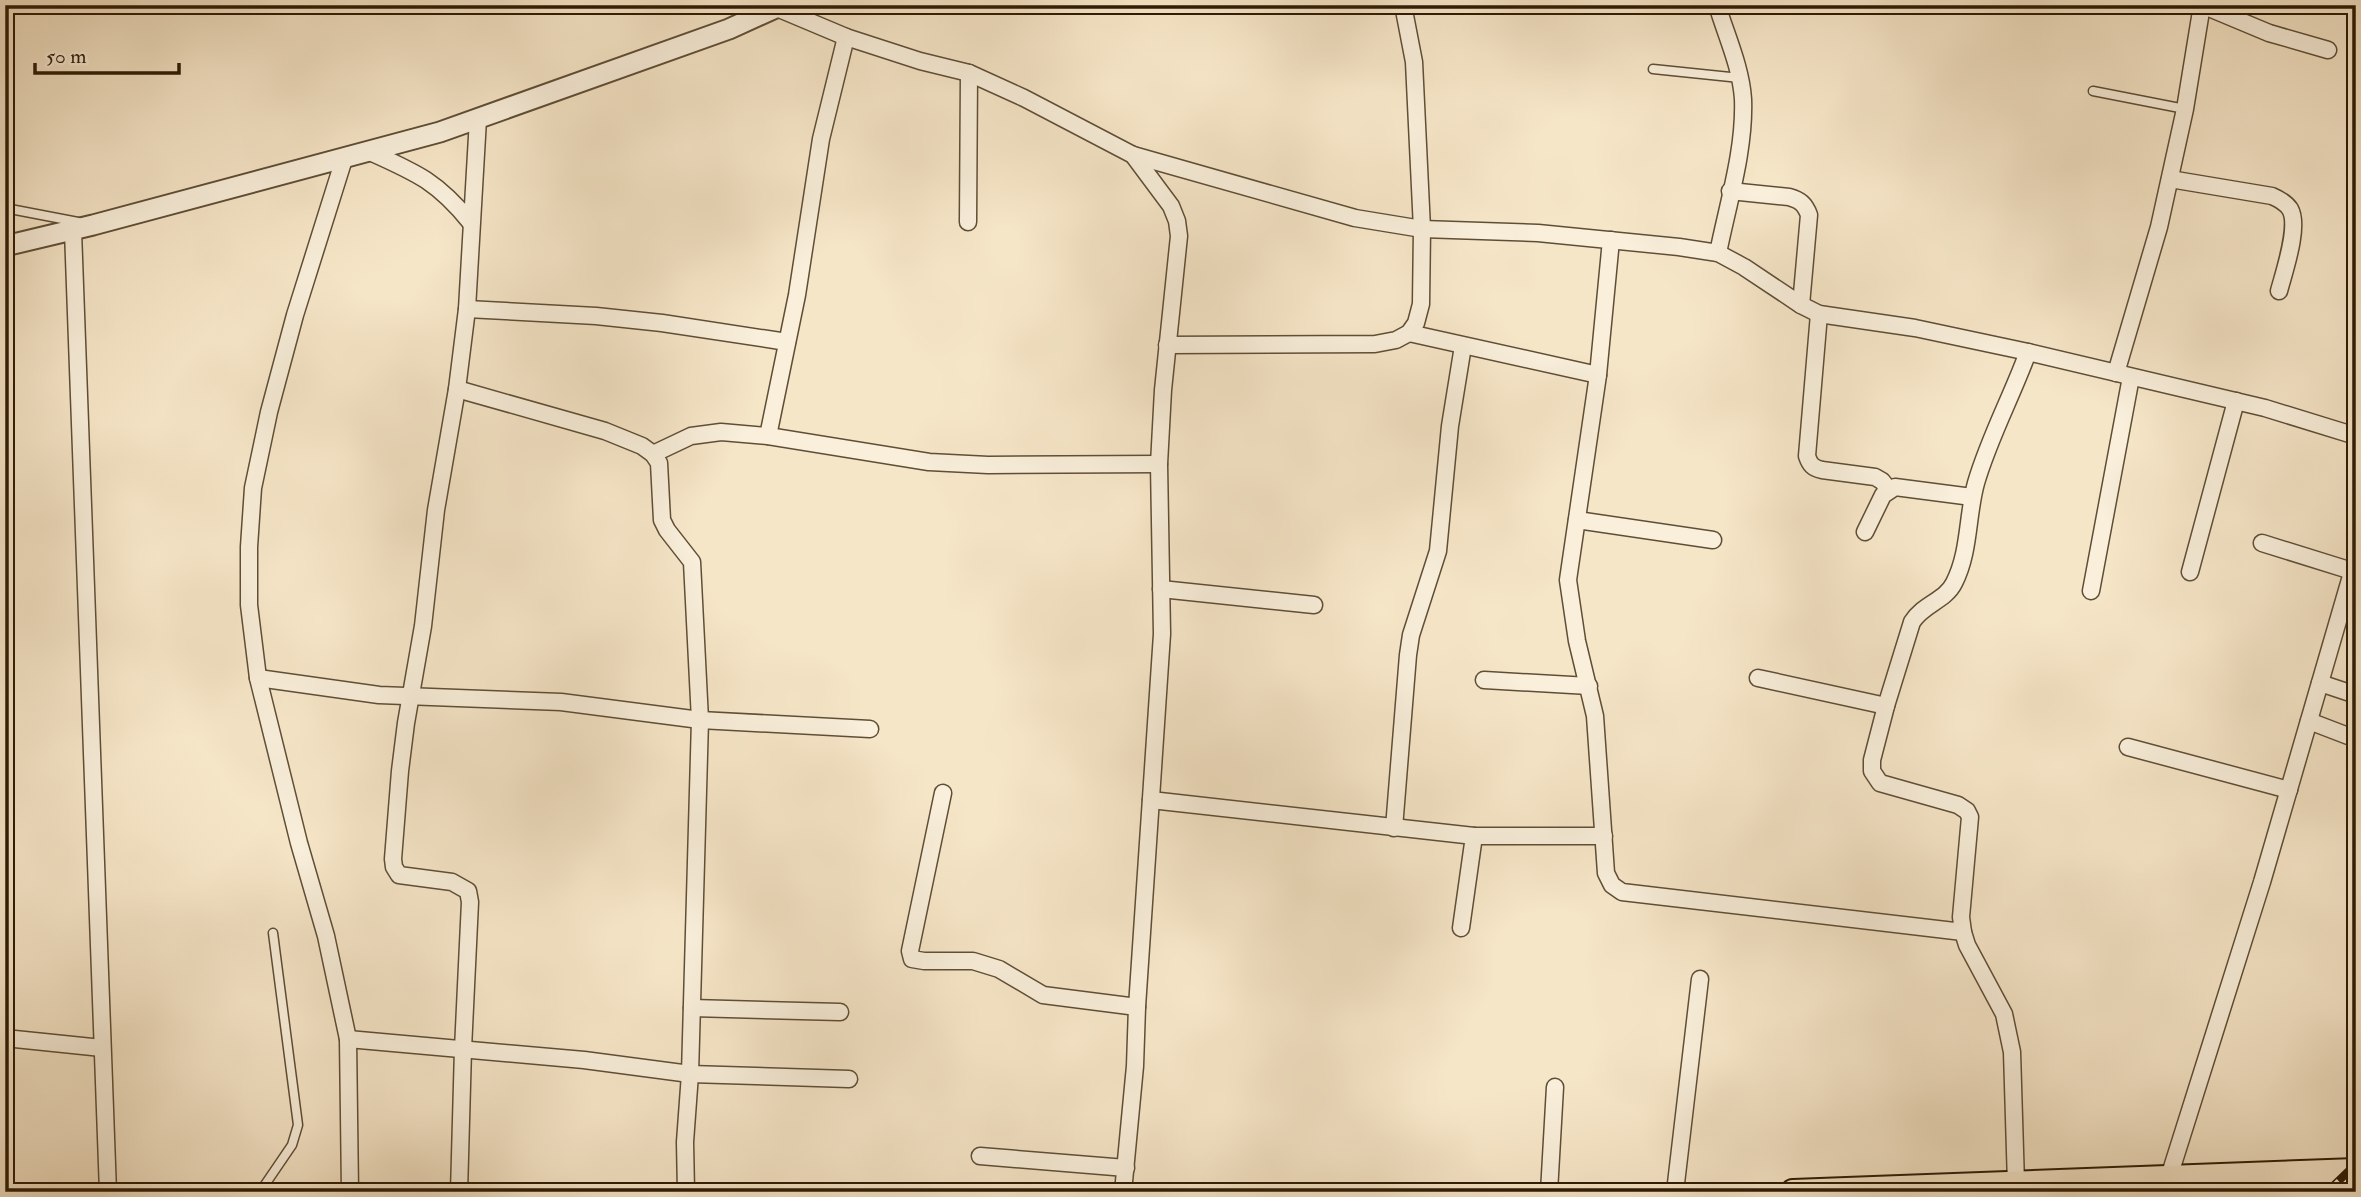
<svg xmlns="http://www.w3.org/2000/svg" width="2361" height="1197" viewBox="0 0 2361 1197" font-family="'IM FELL Double Pica',serif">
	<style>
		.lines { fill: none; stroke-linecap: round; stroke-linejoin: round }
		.service-casing { stroke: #5f4e36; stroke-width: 11 }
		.minor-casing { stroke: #5f4e36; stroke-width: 19 }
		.tertiary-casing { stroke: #5f4e36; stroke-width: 23 }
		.primary-casing { stroke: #2d1b05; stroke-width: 28 }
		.service { stroke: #f9efdb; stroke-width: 8 }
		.minor { stroke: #f9efdb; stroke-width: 16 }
		.tertiary { stroke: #f9efdb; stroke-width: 19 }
		.primary { stroke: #f6e6c8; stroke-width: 24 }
		.rail-casing { stroke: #2d1b05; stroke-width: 8 }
		.rail { stroke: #f9efdb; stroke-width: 5; stroke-dasharray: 16; stroke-linecap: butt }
	</style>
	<rect width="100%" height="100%" fill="#f6e6c8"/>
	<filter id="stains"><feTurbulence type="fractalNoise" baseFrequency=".00286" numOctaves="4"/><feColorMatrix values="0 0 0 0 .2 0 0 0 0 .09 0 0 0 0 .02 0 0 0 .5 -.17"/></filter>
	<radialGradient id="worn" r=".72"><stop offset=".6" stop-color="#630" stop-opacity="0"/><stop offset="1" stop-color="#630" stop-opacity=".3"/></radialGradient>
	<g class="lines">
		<defs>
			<g id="service">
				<polyline points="1653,69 1740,78"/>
				<polyline points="2093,91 2185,109"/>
				<polyline points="5,208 78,222"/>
				<polyline points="260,1192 292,1145 298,1125 273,933"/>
			</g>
			<g id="minor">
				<path d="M1717,5C1726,35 1741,67 1743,99C1745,150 1728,203 1718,253"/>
				<polyline points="2202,5 2269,33 2328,50"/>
				<polyline points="777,8 846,37 920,61 969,73 1024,98 1133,155 1171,206 1177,221 1179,236 1163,390 1159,464 1162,634 1137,1007 1135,1066 1123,1192"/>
				<path d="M370,152C417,173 438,182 471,223"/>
				<polyline points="1133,155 1355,218 1422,229 1538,233 1679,247 1718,253 1744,267 1801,305 1819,314 1915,328 2028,352 2265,408 2356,436"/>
				<polyline points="344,159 295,315 269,412 253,488 249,547 249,605 258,678 299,843 326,936 348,1039 350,1192"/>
				<path d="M2170,179L2272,196C2279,199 2286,203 2290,209C2300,226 2284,272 2279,291"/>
				<path d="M1730,191L1789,197C1800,200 1805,204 1809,215L1801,305"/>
				<polyline points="968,222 969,73"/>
				<polyline points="73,231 108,1192"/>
				<polyline points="1611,240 1598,375 1568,580 1577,641 1595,716 1606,873 1612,885 1622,892 1963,932"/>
				<polyline points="467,309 596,316 662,323 787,342"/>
				<path d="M1819,314L1807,456C1810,465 1813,468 1822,470L1875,477L1882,481L1889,490"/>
				<polyline points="1409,333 1598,375"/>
				<polyline points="1167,345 1375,344 1396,340 1409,333 1416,323 1421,304 1422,229 1414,62 1403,5"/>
				<polyline points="2116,373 2159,227 2185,109 2202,5"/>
				<polyline points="457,389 605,431 642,446 653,454 659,463 662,520 667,530 692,562 700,720 690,1074 685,1142 686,1192"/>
				<polyline points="768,436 797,295 821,139 846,37"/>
				<polyline points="653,454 691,436 721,432 768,436 929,462 988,465 1159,464"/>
				<polyline points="1577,520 1713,540"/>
				<polyline points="1865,532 1883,495 1895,487 1972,497"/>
				<polyline points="2262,543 2352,571"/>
				<polyline points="2190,572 2236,401"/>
				<polyline points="1161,589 1314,605"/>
				<polyline points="2091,591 2131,377"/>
				<polyline points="258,678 379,695 561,702 700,720 870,729"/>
				<polyline points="1758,678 1886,706"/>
				<polyline points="1484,680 1589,686"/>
				<polyline points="2320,683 2356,695"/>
				<polyline points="2309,721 2356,739"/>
				<polyline points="2128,747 2289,790"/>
				<polyline points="943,793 910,951 912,959 924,961 973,961 999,969 1043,995 1137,1007"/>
				<polyline points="1151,800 1474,836 1461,928"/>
				<polyline points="1394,828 1408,655 1411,635 1438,551 1450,426 1463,346"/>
				<polyline points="1474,836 1604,836"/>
				<polyline points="692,1008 840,1012"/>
				<polyline points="5,1038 102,1048"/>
				<polyline points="348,1039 584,1060 690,1074 849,1079"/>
				<polyline points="980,1156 1126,1168"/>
				<polyline points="2169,1177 2262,882 2356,559"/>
				<path d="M2016,1184L2012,1052L2004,1014L1967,945L1963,932L1961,917L1970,817L1967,811L1958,805L1880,783L1872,771V760L1886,706L1912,622C1923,604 1945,601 1954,583C1970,552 1967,515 1976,483C1989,438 2012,396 2028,352"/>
				<polyline points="459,1192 463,1049 470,902 468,891 452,882 399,875 394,867 393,859 400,771 406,723 423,626 436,510 457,389 467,309 478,119"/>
				<polyline points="1549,1192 1555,1087"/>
				<polyline points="1675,1192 1700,979"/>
			</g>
			<polyline id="tertiary" points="5,246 93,225 440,132 729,29 782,5"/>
			<polyline id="primary" points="1793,1192 2356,1171"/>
		</defs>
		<use href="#service" class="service-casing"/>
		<use href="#minor" class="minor-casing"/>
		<use href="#tertiary" class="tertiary-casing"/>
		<use href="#primary" class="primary-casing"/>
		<use href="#service" class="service"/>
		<use href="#minor" class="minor"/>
		<use href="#tertiary" class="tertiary"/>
		<use href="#primary" class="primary"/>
		<defs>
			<g id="rail">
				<polyline points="2327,1192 2356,1164"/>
				<polyline points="2345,1192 2356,1181"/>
			</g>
		</defs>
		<use href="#rail" class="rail-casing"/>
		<use href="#rail" class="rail"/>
	</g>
	<rect width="2361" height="1197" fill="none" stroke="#f6e6c8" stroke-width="28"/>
	<rect x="7" y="7" width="2347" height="1183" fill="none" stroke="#2d1b05" stroke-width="3.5"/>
	<rect x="14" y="14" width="2333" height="1169" fill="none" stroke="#2d1b05" stroke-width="2"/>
	<path d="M35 63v10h144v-10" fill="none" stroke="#2d1b05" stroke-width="3.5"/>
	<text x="46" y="63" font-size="21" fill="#2d1b05" stroke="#f9efdb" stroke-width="5" paint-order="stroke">50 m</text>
	<rect width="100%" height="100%" filter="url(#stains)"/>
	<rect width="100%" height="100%" fill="url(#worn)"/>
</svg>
